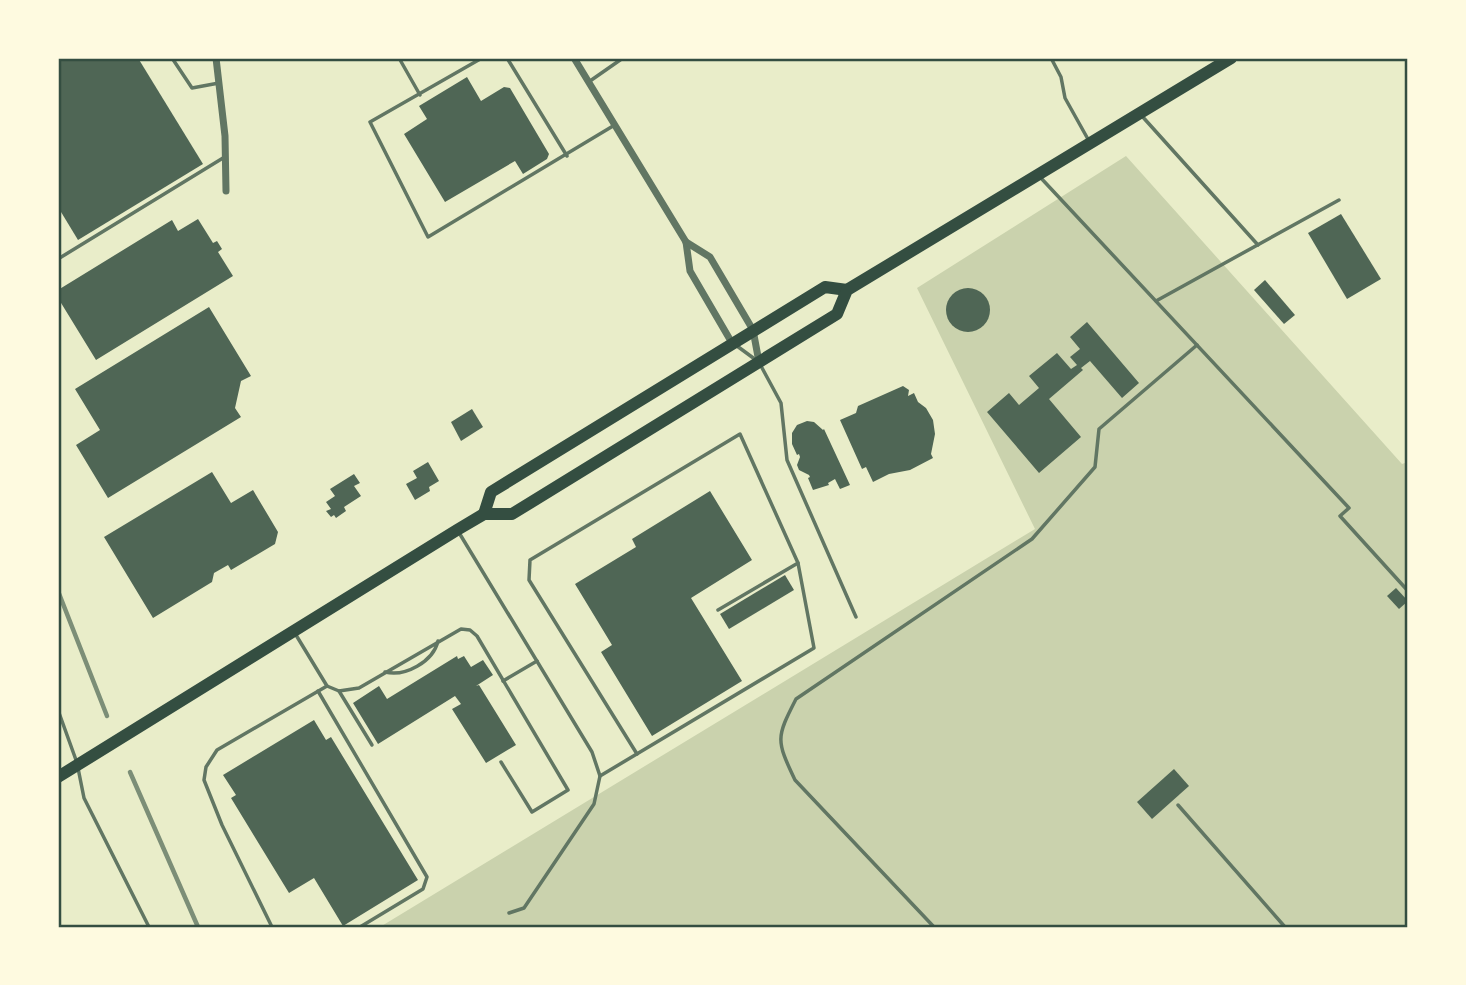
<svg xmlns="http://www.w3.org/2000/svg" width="1466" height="985" viewBox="0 0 1466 985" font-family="Quicksand,sans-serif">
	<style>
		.green { fill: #cad2ad }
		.building { fill: #4f6655 }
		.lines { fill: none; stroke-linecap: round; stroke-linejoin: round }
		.service { stroke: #617663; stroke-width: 3.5 }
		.minor { stroke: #617663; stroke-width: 7 }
		.primary { stroke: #344e41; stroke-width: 12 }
		.rail { stroke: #7c8e77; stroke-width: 4.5 }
		.neatline { fill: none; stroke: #344e41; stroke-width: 2.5 }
	</style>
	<rect width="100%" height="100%" fill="#e9edc9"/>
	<polygon class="green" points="1126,156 1402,464 1408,462 1408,927 380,927 1035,529 917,288"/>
	<g class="building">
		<polygon points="58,58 138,58 203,164 78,240 58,207"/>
		<polygon points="467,77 481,101 504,87 510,88 549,154 547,159 523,174 515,161 445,202 404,134 427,119 419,106"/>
		<polygon points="1341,214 1381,279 1347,299 1308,233"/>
		<polygon points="198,219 213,243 217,241 222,249 218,252 233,276 96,360 58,298 58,290 172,220 178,231"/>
		<polygon points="1265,280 1295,315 1284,324 1254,290"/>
		<circle cx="968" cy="310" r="22"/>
		<polygon points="209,307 251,376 241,381 235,408 241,417 108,498 76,445 100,430 75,389"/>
		<polygon points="1087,322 1139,383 1122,398 1090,361 1081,368 1083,370 1049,399 1081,437 1039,473 987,412 1009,393 1019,405 1039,388 1029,376 1057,353 1071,369 1077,365 1070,357 1080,349 1070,337"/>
		<polygon points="903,386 909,390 908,396 914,393 918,402 926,408 933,420 935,434 931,454 933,458 910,470 889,474 873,482 866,467 862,469 840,420 856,413 858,406"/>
		<polygon points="472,409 483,427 461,441 451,422"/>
		<polygon points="807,421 814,422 823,430 824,429 850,485 840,489 835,479 828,483 829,485 813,490 808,478 810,477 809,475 799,470 797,465 800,457 799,454 797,455 792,444 792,433 797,425"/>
		<polygon points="428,462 439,481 429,487 430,491 415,500 406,484 417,478 413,471"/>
		<polygon points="212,472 231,503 253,490 278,532 275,544 231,570 228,565 214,573 212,582 153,618 104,537"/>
		<polygon points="354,474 360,483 354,486 361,496 344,507 346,511 336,518 334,515 331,517 326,511 331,509 326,502 335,496 330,489"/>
		<polygon points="710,491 752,560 691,598 742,681 652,736 601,652 612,645 575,584 636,547 632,539"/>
		<polygon points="785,575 794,590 729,629 720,614"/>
		<polygon points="1396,588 1408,601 1399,609 1387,596"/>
		<polygon points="457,656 458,659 464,656 471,667 483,660 493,675 476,686 479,685 516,745 486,763 452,709 461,704 455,696 378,744 353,703 379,686 387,699"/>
		<polygon points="314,720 326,740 331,737 418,880 343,926 314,878 289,893 231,798 236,795 223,775"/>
		<polygon points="1174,769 1189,786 1152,819 1137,802"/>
	</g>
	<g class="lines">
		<g class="service">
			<polyline points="172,58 192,88 219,83"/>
			<polyline points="399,58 420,95"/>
			<polyline points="482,58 370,122 428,237 613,126"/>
			<polyline points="507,58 567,156"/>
			<polyline points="1051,58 1061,77 1065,98 1089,141"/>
			<polyline points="590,81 623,58"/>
			<polyline points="1141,115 1258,245"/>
			<polyline points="1040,177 1349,508 1340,516 1408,591"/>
			<polyline points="58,259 223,158"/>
			<polyline points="1156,301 1339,200"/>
			<polyline points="737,346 756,360"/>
			<polyline points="761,366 781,403 787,460 856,617"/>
			<polyline points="458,531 592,752 600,776 594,804 524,908 509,913"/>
			<path d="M385,672C405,677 433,662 438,641"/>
			<polyline points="503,681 537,661"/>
			<polyline points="327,686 339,691 359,688 461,629 470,630 477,636 568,790 532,812 501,762"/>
			<polyline points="318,691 427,877 423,889 360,927"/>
			<polyline points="339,691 372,745"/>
			<polyline points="58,710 76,760"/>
			<polyline points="637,754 529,580 530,560 740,434 798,563 718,610"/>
			<polyline points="78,768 84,798 149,927"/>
			<polyline points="600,776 814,648 798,563"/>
			<polyline points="1178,805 1285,927"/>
			<polyline points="272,927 222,825 204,780 206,767 217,750 327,686 296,635"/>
			<path d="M934,927L795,780C776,740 776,738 796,699L1032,539L1095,467L1099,429L1197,345"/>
		</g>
		<g class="minor">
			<polyline points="216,58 225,136 226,191"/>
			<polyline points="574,58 686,242 690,271 732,343"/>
			<polyline points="686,242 710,257 753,330 759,362"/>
		</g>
		<g class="primary">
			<polyline points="484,514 491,492 825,287 847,290"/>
			<polyline points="58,777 457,530 484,514 512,514 837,314 847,290 1231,58"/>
		</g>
		<g class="rail">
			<polyline points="58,591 107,716"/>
			<polyline points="130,772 198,927"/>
		</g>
	</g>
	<rect width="1466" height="985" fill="none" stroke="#fefae0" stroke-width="119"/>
	<rect x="60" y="60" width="1346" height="866" class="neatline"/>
</svg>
